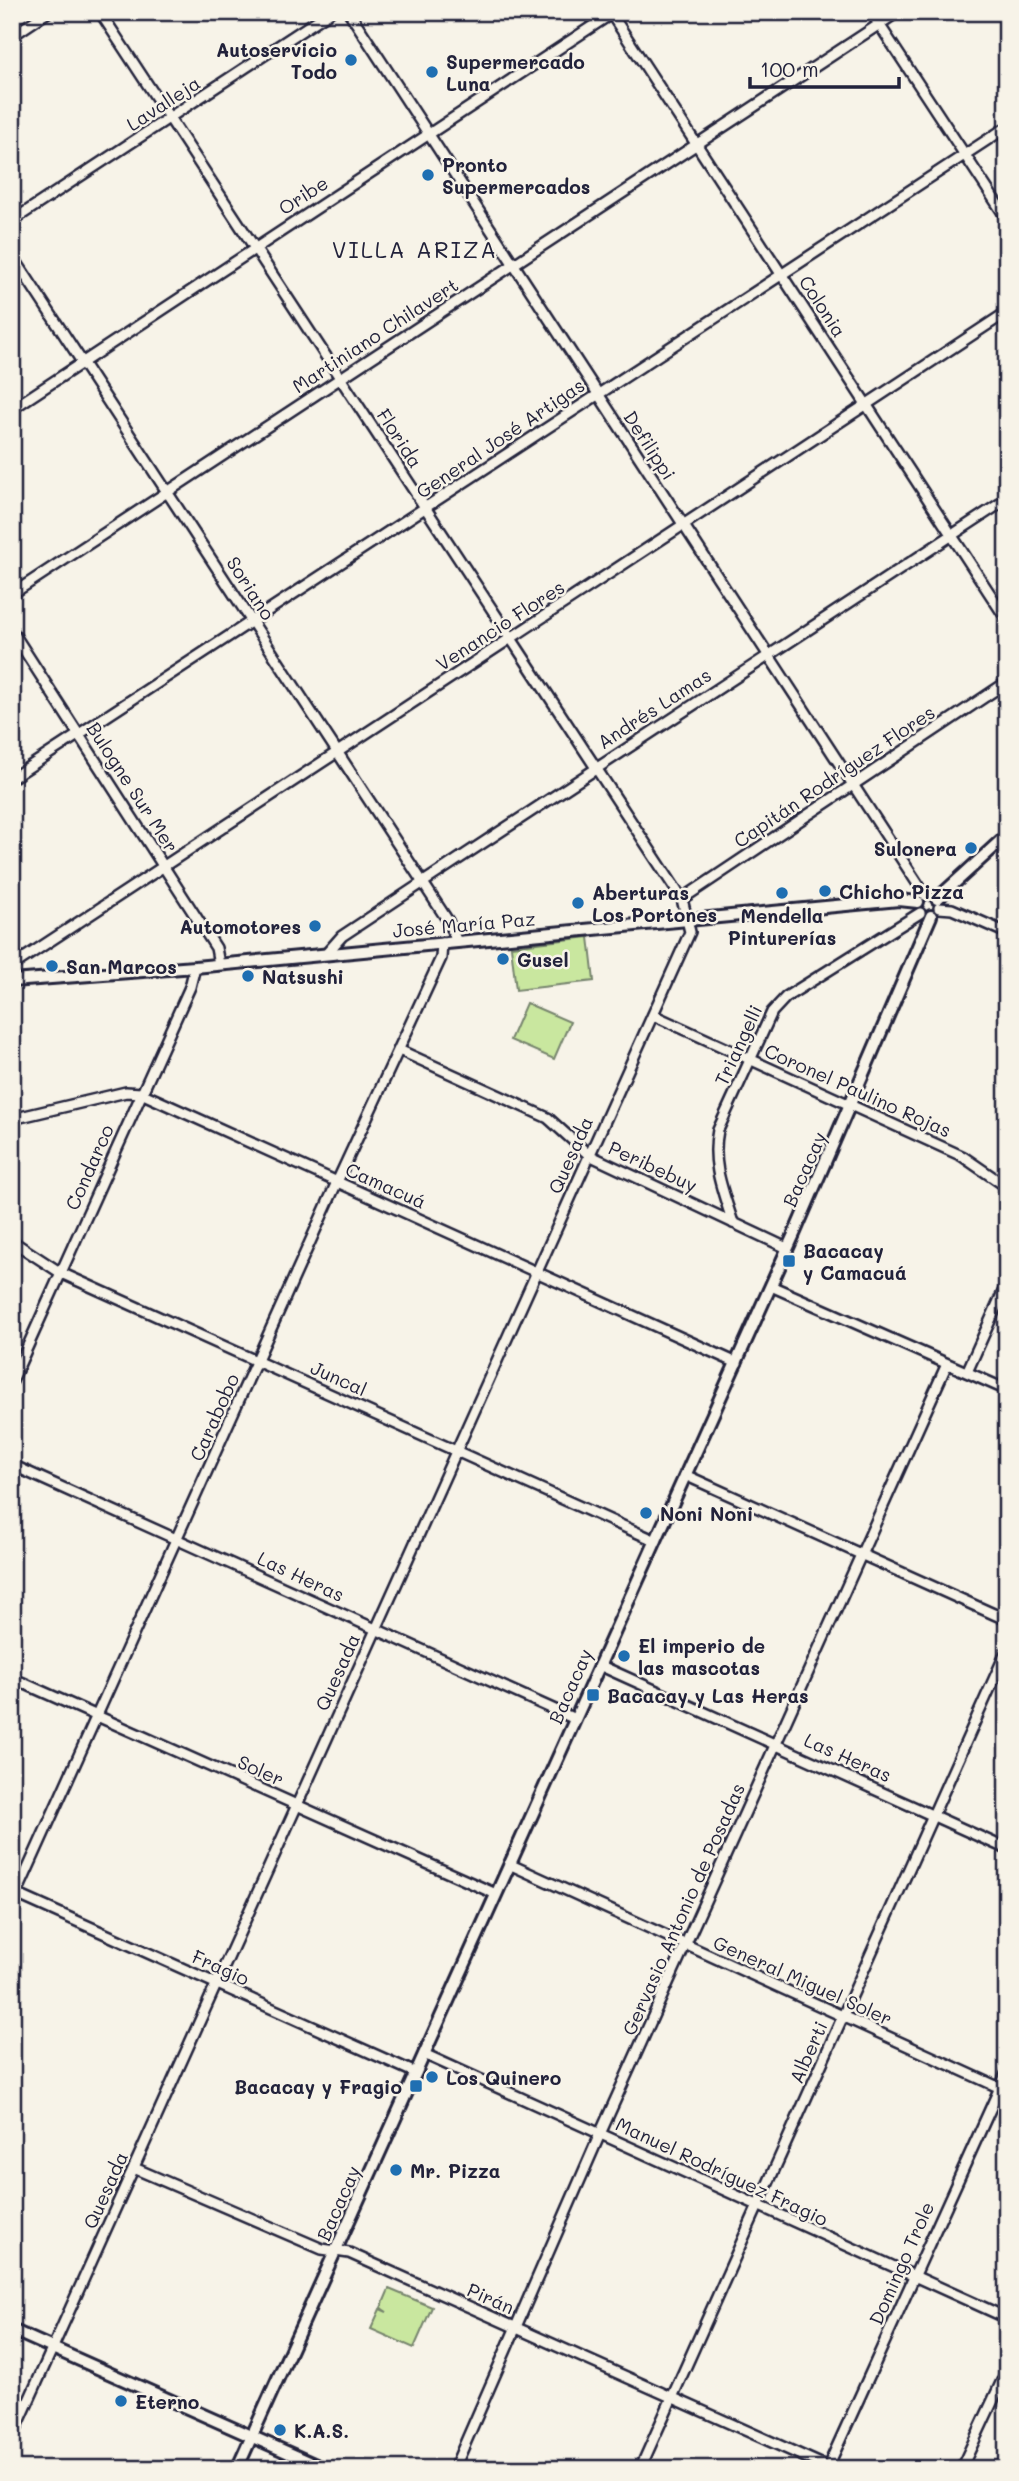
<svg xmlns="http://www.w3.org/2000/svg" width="1019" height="2481" viewBox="0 0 1019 2481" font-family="Mali,sans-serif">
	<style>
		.green { fill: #c9e79f; stroke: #76846d; stroke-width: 2 }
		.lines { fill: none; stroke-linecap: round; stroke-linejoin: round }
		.minor-casing { stroke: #22223b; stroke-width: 14 }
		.tertiary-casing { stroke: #22223b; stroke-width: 16 }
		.minor { stroke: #f7f3e8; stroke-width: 9 }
		.tertiary { stroke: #f7f3e8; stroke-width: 10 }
		.poi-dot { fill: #1f6fb2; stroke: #f7f3e8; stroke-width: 2.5 }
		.labels { text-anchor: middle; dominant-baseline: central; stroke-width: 5; stroke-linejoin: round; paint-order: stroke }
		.poi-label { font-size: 19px; font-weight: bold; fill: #22223b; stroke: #f7f3e8; text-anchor: start }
		.street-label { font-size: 19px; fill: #22223b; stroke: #f7f3e8 }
		.quarter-label { font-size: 23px; letter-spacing: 2px; fill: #22223b; stroke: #f7f3e8 }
	</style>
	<rect width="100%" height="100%" fill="#f7f3e8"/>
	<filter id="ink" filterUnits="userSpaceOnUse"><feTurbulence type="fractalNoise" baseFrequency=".0143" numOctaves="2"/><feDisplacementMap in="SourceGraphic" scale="14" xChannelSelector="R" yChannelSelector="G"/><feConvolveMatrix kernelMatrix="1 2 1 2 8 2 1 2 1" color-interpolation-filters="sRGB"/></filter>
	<g filter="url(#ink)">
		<g class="green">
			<polygon points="589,937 594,981 516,990 511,946"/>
			<polygon points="526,1003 570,1022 554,1059 510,1040"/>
			<polygon points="389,2289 432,2307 414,2348 371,2329 380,2309 387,2312 381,2308"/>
		</g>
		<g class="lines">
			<defs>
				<g id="minor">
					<polyline points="349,12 925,895"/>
					<polyline points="610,12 1007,620"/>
					<polyline points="871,12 1007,219"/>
					<polyline points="12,36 48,12"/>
					<polyline points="12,221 330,12"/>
					<polyline points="12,255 448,921 457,942"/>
					<polyline points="12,409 614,12"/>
					<polyline points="12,594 898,12"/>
					<polyline points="12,631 216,948 219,964"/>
					<polyline points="12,778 1007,127"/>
					<polyline points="682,899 1007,682"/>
					<polyline points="939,908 952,909 1007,933"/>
					<polyline points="327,953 342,936 422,883 1007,499"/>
					<polyline points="12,966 1007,312"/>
					<polyline points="653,1015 962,1156 1007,1187"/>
					<polyline points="399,1050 548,1118 589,1155 787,1248"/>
					<polyline points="12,1119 126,1092 141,1093 737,1363"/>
					<path d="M733,1223C723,1191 711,1164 718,1130L772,1012L786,997L920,913"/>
					<polyline points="12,1241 61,1273 656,1541"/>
					<polyline points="771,1286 1007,1390"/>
					<polyline points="967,1372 1007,1283"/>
					<polyline points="12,1381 190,987 195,967"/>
					<polyline points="12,1465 575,1719"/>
					<polyline points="685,1475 1007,1620"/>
					<polyline points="599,1665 1007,1849"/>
					<polyline points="12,1678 496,1894"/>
					<polyline points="509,1864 1007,2091"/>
					<polyline points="14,1893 416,2073"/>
					<polyline points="12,1904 337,1182 441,958 442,943"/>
					<polyline points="424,2054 1007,2318"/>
					<polyline points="134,2168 322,2249 349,2253 832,2469"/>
					<polyline points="12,2438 690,932 682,899 100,12"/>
					<polyline points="454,2469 600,2134 947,1364"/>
					<polyline points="640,2469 1007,1650"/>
					<polyline points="827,2469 1007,2072"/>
					<polyline points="961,2469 1007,2370"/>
				</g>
				<g id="tertiary">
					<polyline points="937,899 1007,835"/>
					<polyline points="12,981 195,967 899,900 918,902"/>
					<polyline points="12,2330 325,2469"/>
					<polyline points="237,2469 795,1232 931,916"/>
				</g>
			</defs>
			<use href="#minor" class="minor-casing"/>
			<use href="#tertiary" class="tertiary-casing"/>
			<use href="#minor" class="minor"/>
			<use href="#tertiary" class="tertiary"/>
		</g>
	</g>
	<g class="poi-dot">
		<circle cx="351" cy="60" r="7"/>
		<circle cx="432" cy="72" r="7"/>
		<circle cx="428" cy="175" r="7"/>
		<circle cx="971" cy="848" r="7"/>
		<circle cx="825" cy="891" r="7"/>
		<circle cx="782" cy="893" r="7"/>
		<circle cx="578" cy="903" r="7"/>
		<circle cx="315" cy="926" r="7"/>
		<circle cx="503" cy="959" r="7"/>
		<circle cx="52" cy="966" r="7"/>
		<circle cx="248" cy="976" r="7"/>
		<rect x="782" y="1254" width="14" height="14" rx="3.5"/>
		<circle cx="646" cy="1513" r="7"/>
		<circle cx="624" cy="1656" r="7"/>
		<rect x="586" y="1688" width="14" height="14" rx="3.5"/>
		<circle cx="432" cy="2077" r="7"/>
		<rect x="409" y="2079" width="14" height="14" rx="3.5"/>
		<circle cx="396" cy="2170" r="7"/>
		<circle cx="121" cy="2401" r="7"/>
		<circle cx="280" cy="2430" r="7"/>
	</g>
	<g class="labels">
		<g class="poi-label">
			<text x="337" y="49" text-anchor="end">Autoservicio<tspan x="337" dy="22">Todo</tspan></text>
			<text x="446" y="61">Supermercado<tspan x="446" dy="22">Luna</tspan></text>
			<text x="442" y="164">Pronto<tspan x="442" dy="22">Supermercados</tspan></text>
			<text x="957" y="848" text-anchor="end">Sulonera</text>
			<text x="839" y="891">Chicho Pizza</text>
			<text x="592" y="892">Aberturas<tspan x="592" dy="22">Los Portones</tspan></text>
			<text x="782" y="915" text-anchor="middle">Mendella<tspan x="782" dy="22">Pinturerías</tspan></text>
			<text x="301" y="926" text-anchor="end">Automotores</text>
			<text x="517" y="959">Gusel</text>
			<text x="66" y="966">San Marcos</text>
			<text x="262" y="976">Natsushi</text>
			<text x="803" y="1250">Bacacay<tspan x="803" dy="22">y Camacuá</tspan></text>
			<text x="660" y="1513">Noni Noni</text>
			<text x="638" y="1645">El imperio de<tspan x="638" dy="22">las mascotas</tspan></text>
			<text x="607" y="1695">Bacacay y Las Heras</text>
			<text x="446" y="2077">Los Quinero</text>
			<text x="402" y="2086" text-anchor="end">Bacacay y Fragio</text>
			<text x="410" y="2170">Mr. Pizza</text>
			<text x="135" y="2401">Eterno</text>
			<text x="294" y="2430">K.A.S.</text>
		</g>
		<g class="street-label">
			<text transform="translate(163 103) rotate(-33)">Lavalleja</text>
			<text transform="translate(303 195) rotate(-33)">Oribe</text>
			<text transform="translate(823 306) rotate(57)">Colonia</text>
			<text transform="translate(375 335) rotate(-33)">Martiniano Chilavert</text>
			<text transform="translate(400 438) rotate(57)">Florida</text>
			<text transform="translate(500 438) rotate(-34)">General José Artigas</text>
			<text transform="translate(650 445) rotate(57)">Defilippi</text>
			<text transform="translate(251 588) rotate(57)">Soriano</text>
			<text transform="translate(500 625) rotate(-33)">Venancio Flores</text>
			<text transform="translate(654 708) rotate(-33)">Andrés Lamas</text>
			<text transform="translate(834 776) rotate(-34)">Capitán Rodríguez Flores</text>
			<text transform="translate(133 787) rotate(57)">Bulogne Sur Mer</text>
			<text transform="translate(464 924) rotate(-5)">José María Paz</text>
			<text transform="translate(738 1045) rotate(-65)">Triangelli</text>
			<text transform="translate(858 1090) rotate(24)">Coronel Paulino Rojas</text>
			<text transform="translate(570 1155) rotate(-66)">Quesada</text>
			<text transform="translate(653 1166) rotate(25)">Peribebuy</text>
			<text transform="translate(89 1167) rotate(-66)">Condarco</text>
			<text transform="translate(804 1169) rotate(-66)">Bacacay</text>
			<text transform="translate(386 1185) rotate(24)">Camacuá</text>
			<text transform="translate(339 1378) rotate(24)">Juncal</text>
			<text transform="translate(214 1417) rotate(-66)">Carabobo</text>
			<text transform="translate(301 1576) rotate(25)">Las Heras</text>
			<text transform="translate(337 1672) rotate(-66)">Quesada</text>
			<text transform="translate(570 1686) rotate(-66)">Bacacay</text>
			<text transform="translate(848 1757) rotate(24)">Las Heras</text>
			<text transform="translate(261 1770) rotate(24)">Soler</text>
			<text transform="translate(683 1909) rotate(-66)">Gervasio Antonio de Posadas</text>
			<text transform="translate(221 1967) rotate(24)">Fragio</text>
			<text transform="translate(803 1980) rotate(24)">General Miguel Soler</text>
			<text transform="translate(808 2052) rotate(-66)">Alberti</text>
			<text transform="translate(722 2171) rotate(25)">Manuel Rodríguez Fragio</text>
			<text transform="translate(105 2190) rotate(-66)">Quesada</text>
			<text transform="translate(338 2203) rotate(-66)">Bacacay</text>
			<text transform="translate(901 2263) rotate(-66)">Domingo Trole</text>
			<text transform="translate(491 2298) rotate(24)">Pirán</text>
		</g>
		<g class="quarter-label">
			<text x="415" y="249">VILLA ARIZA</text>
		</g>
	</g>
	<rect width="1019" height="2481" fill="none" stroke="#f7f3e8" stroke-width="42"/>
	<rect x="21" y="21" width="977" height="2439" fill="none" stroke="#22223b" stroke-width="2.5" filter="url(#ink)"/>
	<path d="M750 77v10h149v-10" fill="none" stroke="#22223b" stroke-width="3.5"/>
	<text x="760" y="77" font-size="21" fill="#22223b" stroke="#f7f3e8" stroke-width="5" paint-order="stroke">100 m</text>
</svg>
